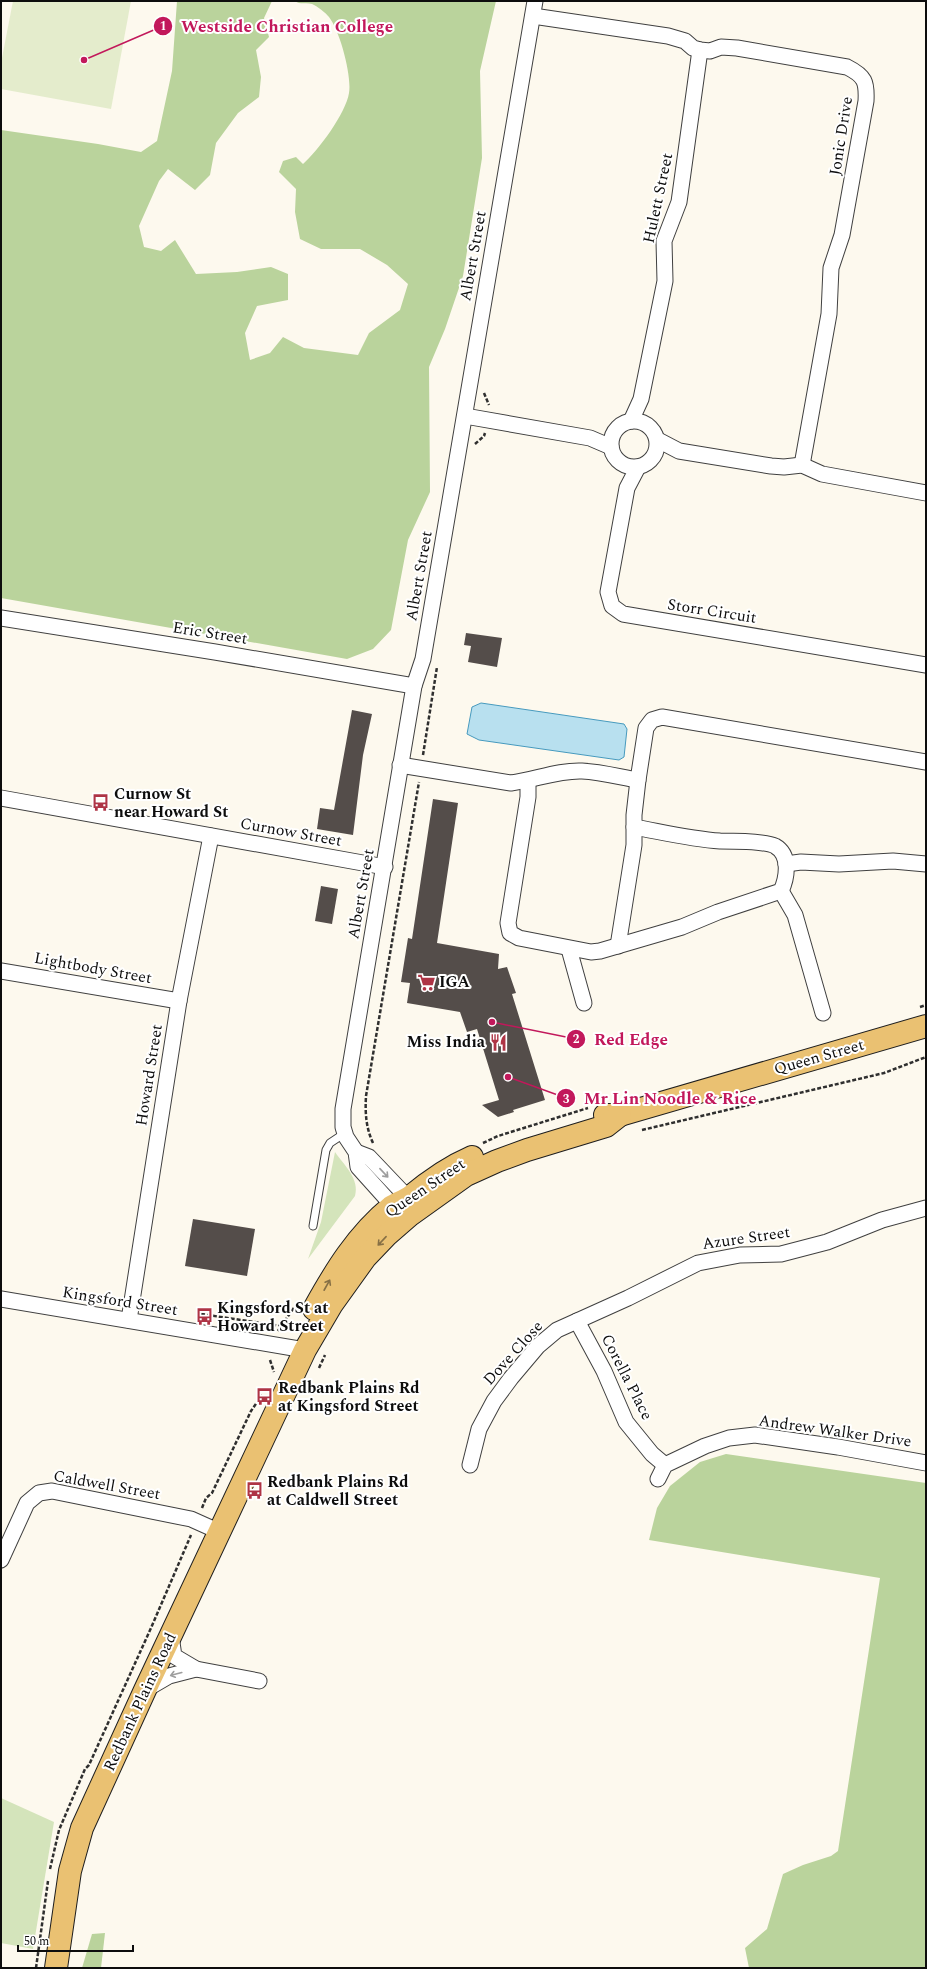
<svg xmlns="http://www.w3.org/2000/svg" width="927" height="1969" viewBox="0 0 927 1969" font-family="Spectral,serif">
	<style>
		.green { fill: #d4e4bb }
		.forest { fill: #bad39c }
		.pitch { fill: #e4eccc }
		.water { fill: #b8e0ef; stroke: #479abe }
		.building { fill: #544d4a }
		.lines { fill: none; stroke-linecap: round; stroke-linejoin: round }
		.lane-casing { stroke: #404040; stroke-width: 9 }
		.street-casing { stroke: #404040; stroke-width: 17 }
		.primary-casing { stroke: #1e1e1e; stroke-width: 24 }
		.path { stroke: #2f2f2f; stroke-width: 2.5; stroke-dasharray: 4 2; stroke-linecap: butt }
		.lane { stroke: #fff; stroke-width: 7 }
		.street { stroke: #fff; stroke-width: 15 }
		.primary { stroke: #eac172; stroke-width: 22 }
		.oneway { stroke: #9e9e9e }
		.oneway2 { stroke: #877045 }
		.labels { text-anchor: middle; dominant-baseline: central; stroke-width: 4; stroke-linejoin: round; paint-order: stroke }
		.street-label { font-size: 16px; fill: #0d0d0d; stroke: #fff }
		.poi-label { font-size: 16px; font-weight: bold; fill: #0d0d0d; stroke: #fff; text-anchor: start }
		.leader { fill: none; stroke: #c2185b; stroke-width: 1.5 }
		.callout-dot { fill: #c2185b; stroke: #fff; stroke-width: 1.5 }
		.mark-label { font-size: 12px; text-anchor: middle; font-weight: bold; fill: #fff }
		.callout-label { font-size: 17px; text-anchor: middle; font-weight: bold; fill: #c2185b; stroke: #fff; stroke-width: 4; stroke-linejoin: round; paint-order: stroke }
	</style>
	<rect width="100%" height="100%" fill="#fdf9ee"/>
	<g class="green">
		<path d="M335,1152C344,1165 360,1179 355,1196L308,1259L321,1222Z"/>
		<polygon points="1,1798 54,1822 33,1949 1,1943"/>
	</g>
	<g class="forest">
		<path d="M177,1H272L264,18L269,37L256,50L261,77L259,97L238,113L216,143L210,175L195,190L168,169L159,181L139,226L144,247L161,251L175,240L196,274L237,272L271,267L288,274V300L257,306L245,333L250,360L270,353L283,337L304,348L358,355L369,333L400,310L408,284L387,265L360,249H321L300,239L295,212L296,189L279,172L283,161L296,157L303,164C318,151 346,113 349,93C352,76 340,31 329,17C326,13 317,6 312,4C306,2 300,5 295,1H496L480,71L482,158L463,276L445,329L429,367L430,492L408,540L391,630L373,649L347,659L1,598V130L98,144L141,152L157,141L172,71Z"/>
		<polygon points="726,1454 926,1483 926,1968 749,1968 745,1948 767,1929 783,1874 803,1865 831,1856 838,1851 880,1578 649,1540 657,1508 670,1486 700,1462"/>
		<polygon points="105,1933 101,1968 82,1968 92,1934"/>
	</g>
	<polygon class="pitch" points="13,1 131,1 111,109 1,89 1,63"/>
	<polygon class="water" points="481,703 624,724 627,729 624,757 619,760 479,740 467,734 472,707"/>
	<g class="building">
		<polygon points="466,633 502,638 497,667 468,662 471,646 464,645"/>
		<polygon points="352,710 372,714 363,755 353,835 317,829 320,808 334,810"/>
		<polygon points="433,799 458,803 437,943 499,954 498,969 507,967 516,993 512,994 545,1100 513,1110 514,1112 498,1117 482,1105 499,1100 477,1029 467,1032 460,1012 407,1003 410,983 401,982 408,938 412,939"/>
		<polygon points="321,886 338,889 332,924 315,921"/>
		<polygon points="193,1219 255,1229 247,1276 185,1266"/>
	</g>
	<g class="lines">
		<defs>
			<polyline id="lane" points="313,1226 326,1150 330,1143 345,1133"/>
			<g id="street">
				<path d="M533,16L668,36L685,41L693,48L700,50L710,51L721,47L737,48L847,67C865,76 867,82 866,101L842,235L831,268L829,314L802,465"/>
				<polyline points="465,416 590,438 611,447"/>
				<circle cx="634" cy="444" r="23"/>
				<polyline points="631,421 641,399 665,281 664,241 679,202 700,50"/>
				<polyline points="658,440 679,451 771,466 784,467 802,465 822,474 926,493"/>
				<polyline points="638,467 627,488 608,592 612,606 623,614 926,665"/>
				<polyline points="1,618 215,652 414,686"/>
				<path d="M400,765L511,783C535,780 558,770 582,771C601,772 620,777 638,780L646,728L652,720L662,717L926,762"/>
				<path d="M528,781V797L508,923L510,933L519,938L591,952L600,951L682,927L718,912L781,891C787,878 791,855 775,846C765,841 732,841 720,841C691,839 662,832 634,827"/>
				<polyline points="1,798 385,867"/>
				<polyline points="786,864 801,862 839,864 893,861 926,864"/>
				<polyline points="781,891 795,915 823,1013"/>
				<polyline points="618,946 634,845 634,815 638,780"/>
				<polyline points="569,949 584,1003"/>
				<polyline points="1,971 179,1001"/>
				<polyline points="356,1152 369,1157 408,1198 409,1207"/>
				<polyline points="400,1210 393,1206 358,1167 356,1152 346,1137 343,1127 343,1109 414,686 423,659 535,1"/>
				<polyline points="1,1299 305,1350"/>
				<polyline points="129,1320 179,1001 211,836"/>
				<polyline points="577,1321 604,1371 626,1422 652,1454 665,1465"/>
				<polyline points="470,1465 479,1429 494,1401 511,1378 538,1346 557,1330 628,1298 698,1263 740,1255 781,1254 827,1242 882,1220 926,1208"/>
				<polyline points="658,1479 665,1465 705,1446 729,1438 755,1435 838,1447 926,1463"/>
				<polyline points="1,1560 27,1503 39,1493 52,1491 191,1519 220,1532"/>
				<polyline points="196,1669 259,1681"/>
				<polyline points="145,1690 169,1676 196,1669 174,1656 171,1636"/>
			</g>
			<g id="primary">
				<polyline points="605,1115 620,1115 926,1026"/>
				<path d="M314,1309C335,1271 357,1235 391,1207C397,1203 404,1201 410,1197C429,1181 449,1167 472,1157"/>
				<polyline points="56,1968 70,1871 82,1828 145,1690 305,1350 332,1304 365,1258 387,1235 410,1215 466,1175 497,1161 527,1150 606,1126 620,1115"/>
			</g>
		</defs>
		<use href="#lane" class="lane-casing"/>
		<use href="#street" class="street-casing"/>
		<use href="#primary" class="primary-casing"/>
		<g class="path">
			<polyline points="484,393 489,405"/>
			<polyline points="475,444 484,436 485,433"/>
			<polyline points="423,755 437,667"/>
			<polyline points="920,1007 926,1005"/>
			<polyline points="642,1130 884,1073 926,1057"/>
			<path d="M373,1143C366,1128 365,1113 366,1096L419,782"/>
			<polyline points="483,1143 498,1136 588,1108"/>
			<polyline points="201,1314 281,1326 278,1331"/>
			<polyline points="281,1326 296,1305"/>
			<polyline points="270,1360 274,1372"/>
			<polyline points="319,1368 325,1355"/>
			<polyline points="202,1508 206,1498 212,1493 251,1411 262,1395"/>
			<polyline points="50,1869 59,1830 85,1769 89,1765 151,1628 191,1535"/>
			<polyline points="36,1968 48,1881"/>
		</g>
		<use href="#lane" class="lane"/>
		<use href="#street" class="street"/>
		<use href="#primary" class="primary"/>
	</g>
	<defs><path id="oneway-shaft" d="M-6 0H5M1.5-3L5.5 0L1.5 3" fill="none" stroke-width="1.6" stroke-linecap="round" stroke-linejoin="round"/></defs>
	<g class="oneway">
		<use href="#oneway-shaft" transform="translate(384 1173) rotate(47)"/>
		<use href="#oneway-shaft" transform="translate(176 1674) rotate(165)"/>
	</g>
	<g class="oneway2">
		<use href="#oneway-shaft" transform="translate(382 1241) rotate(133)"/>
		<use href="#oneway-shaft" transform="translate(327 1285) rotate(-61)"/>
	</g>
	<defs>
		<symbol id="bus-bare" viewBox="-9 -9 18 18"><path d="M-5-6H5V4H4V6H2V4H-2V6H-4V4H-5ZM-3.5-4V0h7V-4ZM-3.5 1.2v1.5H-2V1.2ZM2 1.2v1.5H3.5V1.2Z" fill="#ae3445" stroke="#fff" stroke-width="2.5" paint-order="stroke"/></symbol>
		<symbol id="supermarket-bare" viewBox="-9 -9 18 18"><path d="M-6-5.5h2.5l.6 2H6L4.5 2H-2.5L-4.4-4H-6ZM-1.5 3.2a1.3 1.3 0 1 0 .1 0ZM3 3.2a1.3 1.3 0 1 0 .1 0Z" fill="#ae3445" stroke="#fff" stroke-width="2.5" paint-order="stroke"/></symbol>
		<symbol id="restaurant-bare" viewBox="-9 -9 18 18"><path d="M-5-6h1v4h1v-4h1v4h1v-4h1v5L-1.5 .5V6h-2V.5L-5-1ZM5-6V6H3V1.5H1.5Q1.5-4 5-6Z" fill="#ae3445" stroke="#fff" stroke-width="2.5" paint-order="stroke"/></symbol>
	</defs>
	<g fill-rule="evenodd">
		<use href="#bus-bare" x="88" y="790" width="25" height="25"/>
		<use href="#supermarket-bare" x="414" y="970" width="25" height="25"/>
		<use href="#restaurant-bare" x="486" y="1030" width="25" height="25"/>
		<use href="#bus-bare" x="192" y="1304" width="25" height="25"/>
		<use href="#bus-bare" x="252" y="1384" width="25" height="25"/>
		<use href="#bus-bare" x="242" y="1478" width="25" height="25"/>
	</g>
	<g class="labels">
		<g class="street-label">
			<text transform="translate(841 136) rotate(-81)">Jonic Drive</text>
			<text transform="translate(658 198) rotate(-78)">Hulett Street</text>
			<text transform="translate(473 256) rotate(-80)">Albert Street</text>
			<text transform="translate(419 576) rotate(-80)">Albert Street</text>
			<text transform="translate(712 611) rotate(9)">Storr Circuit</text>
			<text transform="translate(210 633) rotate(9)">Eric Street</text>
			<text transform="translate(291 832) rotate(10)">Curnow Street</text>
			<text transform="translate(361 894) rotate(-80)">Albert Street</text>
			<text transform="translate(93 968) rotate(10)">Lightbody Street</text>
			<text transform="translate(819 1057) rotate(-16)">Queen Street</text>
			<text transform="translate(149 1075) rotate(-81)">Howard Street</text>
			<text transform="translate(425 1188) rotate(-34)">Queen Street</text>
			<text transform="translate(746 1238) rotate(-8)">Azure Street</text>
			<text transform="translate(120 1301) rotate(9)">Kingsford Street</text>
			<text transform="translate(513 1353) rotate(-48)">Dove Close</text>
			<text transform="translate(627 1377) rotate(63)">Corella Place</text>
			<text transform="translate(835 1431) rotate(8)">Andrew Walker Drive</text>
			<text transform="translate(107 1485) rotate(10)">Caldwell Street</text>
			<text transform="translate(140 1702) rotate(-65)">Redbank Plains Road</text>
		</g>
		<g class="poi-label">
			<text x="114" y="794">Curnow St<tspan x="114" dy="18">near Howard St</tspan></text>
			<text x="439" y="982">IGA</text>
			<text x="485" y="1042" text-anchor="end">Miss India</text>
			<text x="217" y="1308">Kingsford St at<tspan x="217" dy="18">Howard Street</tspan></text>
			<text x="278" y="1388">Redbank Plains Rd<tspan x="278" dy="18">at Kingsford Street</tspan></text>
			<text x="267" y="1482">Redbank Plains Rd<tspan x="267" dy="18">at Caldwell Street</tspan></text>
		</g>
	</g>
	<path class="leader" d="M84 60L163 26M492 1022L576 1039M508 1077L566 1098"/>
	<g class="callout-dot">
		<circle cx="84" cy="60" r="4"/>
		<circle cx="492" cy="1022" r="4"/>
		<circle cx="508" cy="1077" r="4"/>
		<circle cx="163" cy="26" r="10"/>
		<circle cx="576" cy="1039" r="10"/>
		<circle cx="566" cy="1098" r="10"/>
	</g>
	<g class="mark-label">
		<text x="163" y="30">1</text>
		<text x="576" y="1043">2</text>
		<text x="566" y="1103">3</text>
	</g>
	<g class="callout-label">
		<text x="287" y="32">Westside Christian College</text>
		<text x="631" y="1045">Red Edge</text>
		<text x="670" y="1104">Mr Lin Noodle &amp; Rice</text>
	</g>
	<rect width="927" height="1969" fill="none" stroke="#0d0d0d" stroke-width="4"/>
	<path d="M18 1945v6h115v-6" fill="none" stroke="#0d0d0d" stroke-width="2"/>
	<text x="24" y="1945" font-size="12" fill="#0d0d0d" stroke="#ffffff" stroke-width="3" paint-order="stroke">50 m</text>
</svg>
